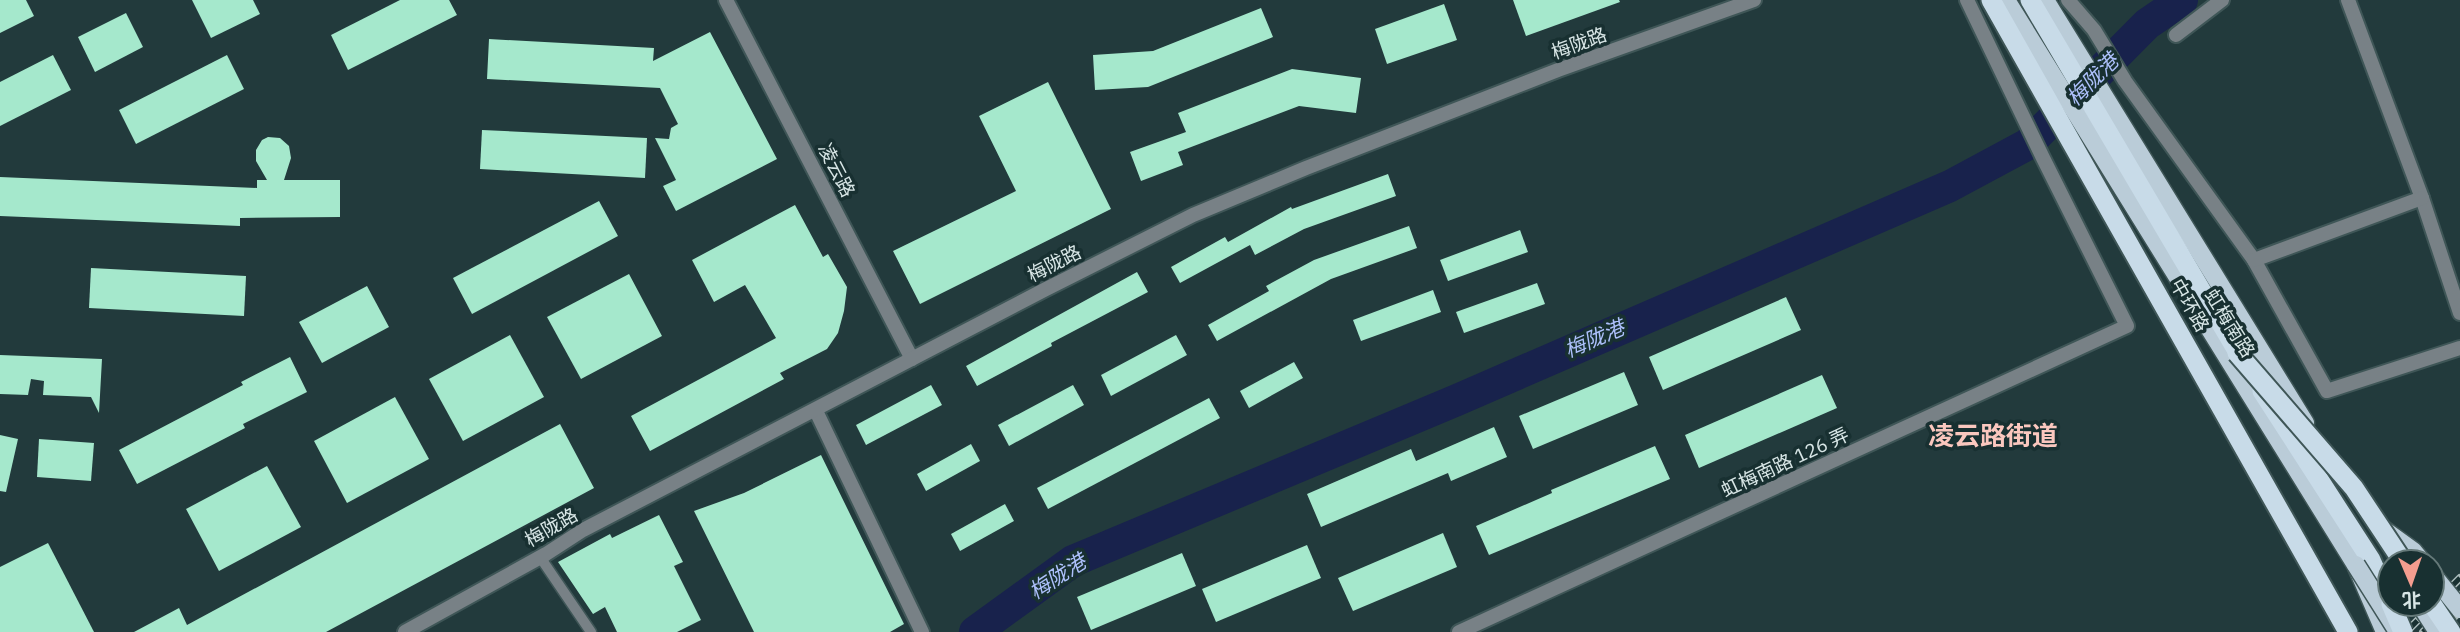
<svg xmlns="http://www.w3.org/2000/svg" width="2460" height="632" viewBox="0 0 2460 632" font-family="'IBM Plex Sans','Noto Sans SC',sans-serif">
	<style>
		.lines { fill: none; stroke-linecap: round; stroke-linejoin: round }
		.river { stroke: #18224c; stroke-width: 32 }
		.building { fill: #a5e8cc }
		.service-casing { stroke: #3f5657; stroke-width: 13 }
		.minor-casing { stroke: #3f5657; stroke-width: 18 }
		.tertiary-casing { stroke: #3f5657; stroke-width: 18 }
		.primary-casing { stroke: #3f5657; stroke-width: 21 }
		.trunk-casing { stroke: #3f5657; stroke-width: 23 }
		.service { stroke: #788186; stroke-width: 10 }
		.minor { stroke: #788186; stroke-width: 14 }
		.tertiary { stroke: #788186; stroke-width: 14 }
		.primary { stroke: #baccd8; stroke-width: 18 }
		.trunk { stroke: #c8dbe8; stroke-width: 19 }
		.rail-casing { stroke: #a8b9b9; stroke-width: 8 }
		.rail { stroke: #183031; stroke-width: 5; stroke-dasharray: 16; stroke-linecap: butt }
		.primary-bridge-casing { stroke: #3f5657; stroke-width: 21; stroke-linecap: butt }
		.trunk-bridge-casing { stroke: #3f5657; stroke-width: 23; stroke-linecap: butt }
		.primary-bridge { stroke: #baccd8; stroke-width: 18 }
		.trunk-bridge { stroke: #c8dbe8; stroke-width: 19 }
		.labels { text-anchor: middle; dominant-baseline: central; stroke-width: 7; stroke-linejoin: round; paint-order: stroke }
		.street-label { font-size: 19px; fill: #d8e6e6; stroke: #183031 }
		.water-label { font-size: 21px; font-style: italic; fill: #adc0fb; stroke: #183031 }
		.district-label { font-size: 26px; font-weight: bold; fill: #fac7be; stroke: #183031 }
	</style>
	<rect width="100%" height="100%" fill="#223a3c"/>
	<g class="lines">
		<polyline class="river" points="975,632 1073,561 1457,400 1950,186 2028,144 2147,24 2182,0"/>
	</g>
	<g class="building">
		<polygon points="0,0 26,0 34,16 0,33"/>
		<polygon points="192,0 253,0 260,14 211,38"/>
		<polygon points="400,0 449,0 457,15 348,70 331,35"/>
		<polygon points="1513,0 1619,0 1620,2 1526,36"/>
		<polygon points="1444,4 1457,40 1387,64 1375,29"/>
		<polygon points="1261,8 1273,37 1148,87 1095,90 1093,55 1153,51"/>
		<polygon points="126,13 143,47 95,72 78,37"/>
		<polygon points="710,32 777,159 676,211 663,186 676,180 655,138 669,139 671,128 678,124 660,88 487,79 489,39 654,48 653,61"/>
		<polygon points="53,55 71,90 0,126 0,82"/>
		<polygon points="227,55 244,89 136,144 119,110"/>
		<polygon points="1292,69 1361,78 1356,113 1299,106 1178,152 1183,165 1141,181 1130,152 1186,132 1178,113"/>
		<polygon points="1048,82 1111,209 920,304 893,251 1016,191 979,116"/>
		<polygon points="482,130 647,138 645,178 480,169"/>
		<polygon points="268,137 280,138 289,146 291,158 284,180 340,180 340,217 240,218 240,226 0,216 0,177 257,188 257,180 267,180 256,161 256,150 262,140"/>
		<polygon points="1388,174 1396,196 1304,229 1255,255 1250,245 1180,283 1171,267 1225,237 1228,242 1291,207 1292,209"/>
		<polygon points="599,201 618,236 472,314 453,278"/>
		<polygon points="795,205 823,257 828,254 847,287 844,311 838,333 827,349 780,373 784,379 650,451 631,416 776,338 745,285 714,302 692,260"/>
		<polygon points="1409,226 1417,248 1331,279 1217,341 1208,325 1269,291 1266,286 1314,260"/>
		<polygon points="1520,230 1528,252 1448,281 1440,260"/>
		<polygon points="91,268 246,276 244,316 89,308"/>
		<polygon points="1137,272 1148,292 1051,343 1052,346 977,386 966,366"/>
		<polygon points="629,274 662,336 581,379 547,317"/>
		<polygon points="1537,283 1545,304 1464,333 1456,312"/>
		<polygon points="367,286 389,327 322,363 299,322"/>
		<polygon points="1433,290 1441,312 1361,341 1353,320"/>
		<polygon points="1786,297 1801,330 1663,390 1649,357"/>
		<polygon points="510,335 544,397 463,441 429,379"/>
		<polygon points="1176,335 1187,355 1111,396 1101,375"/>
		<polygon points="0,355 102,359 99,413 91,397 43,395 44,381 31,379 28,395 0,394"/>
		<polygon points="290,357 307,392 243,424 245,428 137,484 119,450 243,385 241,382"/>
		<polygon points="1294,362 1303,378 1249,408 1240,391"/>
		<polygon points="1624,372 1638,405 1533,449 1519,416"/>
		<polygon points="1822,375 1837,408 1699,468 1685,435"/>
		<polygon points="931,385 942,405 866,445 856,425"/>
		<polygon points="1073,385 1084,405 1009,446 998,425"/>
		<polygon points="395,397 429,459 347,503 314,441"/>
		<polygon points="1209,398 1220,418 1048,509 1037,488"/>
		<polygon points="560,424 594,488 326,632 134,632 179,608 187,625"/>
		<polygon points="1494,427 1507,457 1451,481 1448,473 1321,527 1307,494 1411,449 1416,461"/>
		<polygon points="0,435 18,439 6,492 0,491"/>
		<polygon points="39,439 94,443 91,481 37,477"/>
		<polygon points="971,444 980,461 926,491 917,474"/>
		<polygon points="1655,446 1670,479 1489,555 1476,526 1552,493 1551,490"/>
		<polygon points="821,455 904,624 890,632 754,632 694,511 744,493"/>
		<polygon points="267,466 301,527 219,571 186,509"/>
		<polygon points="1005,504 1014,521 960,551 951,534"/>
		<polygon points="659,515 683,562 674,566 701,620 677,632 617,632 605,607 593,614 558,562 610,534 612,538"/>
		<polygon points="1443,533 1457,567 1353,611 1338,578"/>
		<polygon points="48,543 94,632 0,632 0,567"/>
		<polygon points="1307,545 1321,578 1216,622 1202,589"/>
		<polygon points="1182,553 1196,586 1091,630 1077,597"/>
	</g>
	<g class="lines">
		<defs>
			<polyline id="service" points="540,557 591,632"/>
			<g id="minor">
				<polyline points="726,0 912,359"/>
				<polyline points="2068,0 2094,30 2125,81 2254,260 2327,391 2460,348"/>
				<polyline points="2348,0 2422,198 2460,313"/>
				<polyline points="2176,35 2222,0"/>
				<polyline points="2254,260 2422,198"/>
				<polyline points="816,411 922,632"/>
				<polyline points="1459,632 2127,326 2043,158 1967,0"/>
			</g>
			<polyline id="tertiary" points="405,632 546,554 583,530 1046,289 1193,215 1306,168 1558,70 1754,0"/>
			<g id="primary">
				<polyline points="2006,0 2356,565 2385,632"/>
				<polyline points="2045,0 2305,423"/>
				<polyline points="2384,530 2413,551 2422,562"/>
			</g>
			<g id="trunk">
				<polyline points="1991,0 2348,632"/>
				<polyline points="2030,0 2246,366"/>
				<polyline points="2262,391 2371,560 2390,603"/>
			</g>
		</defs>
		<use href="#service" class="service-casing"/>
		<use href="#minor" class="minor-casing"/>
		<use href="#tertiary" class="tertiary-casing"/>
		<use href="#primary" class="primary-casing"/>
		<use href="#trunk" class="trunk-casing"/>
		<use href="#service" class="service"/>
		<use href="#minor" class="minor"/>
		<use href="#tertiary" class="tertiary"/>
		<use href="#primary" class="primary"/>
		<use href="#trunk" class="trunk"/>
		<defs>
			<g id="rail">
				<polyline points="2406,632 2460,578"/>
				<polyline points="2423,632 2460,595"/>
				<polyline points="2439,632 2460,611"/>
			</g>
		</defs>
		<use href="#rail" class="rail-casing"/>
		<use href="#rail" class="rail"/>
		<defs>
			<g id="primary-bridge">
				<polyline points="2356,565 2397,630"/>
				<polyline points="2432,574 2460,609"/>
				<polyline points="2420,604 2438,632"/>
			</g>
			<g id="trunk-bridge">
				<polyline points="2237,353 2354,488 2403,562"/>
				<polyline points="2391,604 2403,632"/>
				<polyline points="2432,604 2451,632"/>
			</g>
		</defs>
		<use href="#primary-bridge" class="primary-bridge-casing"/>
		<use href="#trunk-bridge" class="trunk-bridge-casing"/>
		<use href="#primary-bridge" class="primary-bridge"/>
		<use href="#trunk-bridge" class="trunk-bridge"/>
	</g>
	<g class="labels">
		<g class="street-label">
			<text transform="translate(1579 43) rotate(-20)">梅陇路</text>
			<text transform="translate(837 170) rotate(63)">凌云路</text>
			<text transform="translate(1054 263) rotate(-27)">梅陇路</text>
			<text transform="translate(2190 305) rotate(60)">中环路</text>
			<text transform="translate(2230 323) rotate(58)">虹梅南路</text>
			<text transform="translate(1785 462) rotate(-25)">虹梅南路 126 弄</text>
			<text transform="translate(551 527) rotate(-30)">梅陇路</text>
		</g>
		<g class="water-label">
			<text transform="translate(2092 79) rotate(-45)">梅陇港</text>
			<text transform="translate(1594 338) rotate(-23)">梅陇港</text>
			<text transform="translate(1057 576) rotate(-33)">梅陇港</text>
		</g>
		<g class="district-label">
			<text x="1993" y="435">凌云路街道</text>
		</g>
	</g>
	<g transform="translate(2411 583) rotate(178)"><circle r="33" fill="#183031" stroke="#657979" stroke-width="2"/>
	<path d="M0-5L12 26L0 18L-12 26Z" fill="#f59d8f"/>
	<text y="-10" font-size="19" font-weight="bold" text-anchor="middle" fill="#d8e6e6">北</text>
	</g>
</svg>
